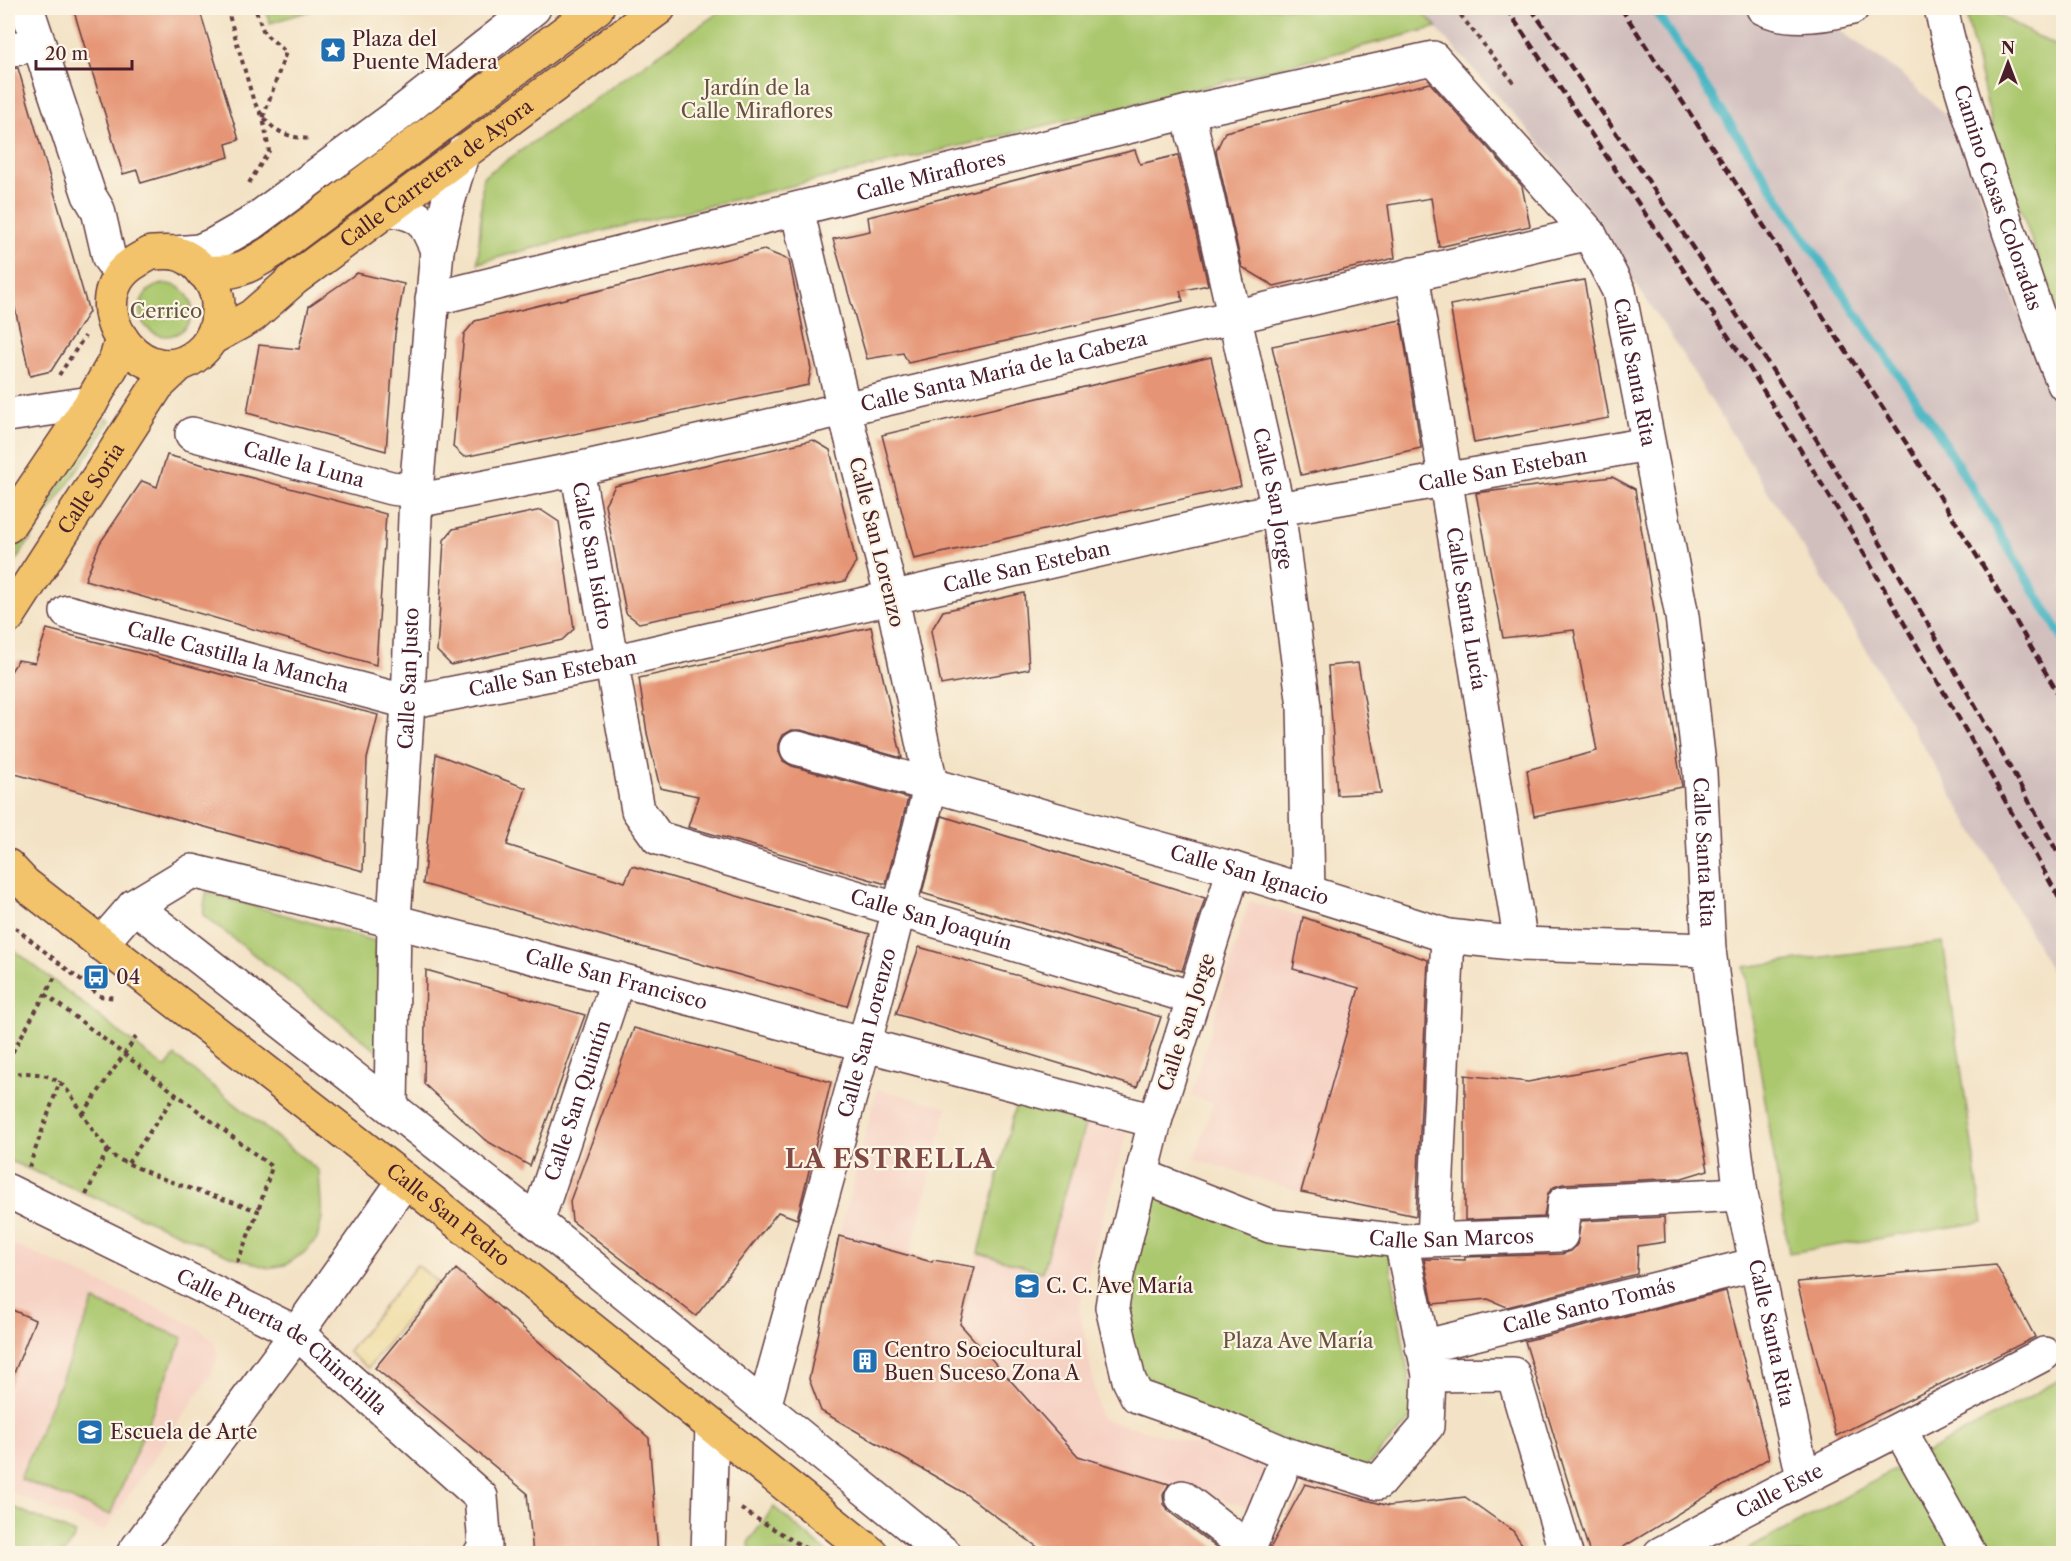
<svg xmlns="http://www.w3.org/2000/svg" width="2071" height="1561" viewBox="0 0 2071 1561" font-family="'Libre Caslon Text',serif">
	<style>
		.built { fill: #f6d2c4 }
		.industrial { fill: #d1bfbe }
		.green { fill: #abc86e; stroke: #7a744c; stroke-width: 1.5 }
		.sand { fill: #eeda9e; stroke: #9c7c64; stroke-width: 1.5 }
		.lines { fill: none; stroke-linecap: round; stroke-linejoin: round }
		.stream { stroke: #47b5c3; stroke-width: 9 }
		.building { fill: #e59474 }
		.minor-casing { stroke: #633c42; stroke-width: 36 }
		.major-casing { stroke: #633c42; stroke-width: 36 }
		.path { stroke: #633c42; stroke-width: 4; stroke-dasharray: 4.5 4.5; stroke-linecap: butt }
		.minor { stroke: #fff; stroke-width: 33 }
		.major { stroke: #f2c36a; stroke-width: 33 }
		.rail { stroke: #4a1f2b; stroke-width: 4.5; stroke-dasharray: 9 4.5; stroke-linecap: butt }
		.labels { text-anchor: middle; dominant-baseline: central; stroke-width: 4.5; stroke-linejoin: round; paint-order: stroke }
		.poi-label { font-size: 20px; fill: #4a1f2b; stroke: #fcf5e5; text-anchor: start }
		.park-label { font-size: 20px; fill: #67523f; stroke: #fcf5e5 }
		.street-label { font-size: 20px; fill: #4a1f2b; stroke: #fcf5e5 }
		.district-label { font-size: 26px; font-weight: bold; letter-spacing: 1.5px; fill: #804845; stroke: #fcf5e5 }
	</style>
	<rect width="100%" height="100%" fill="#fcf5e5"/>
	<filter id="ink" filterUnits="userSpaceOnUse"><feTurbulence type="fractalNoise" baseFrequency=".0167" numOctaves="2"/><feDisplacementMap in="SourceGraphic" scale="12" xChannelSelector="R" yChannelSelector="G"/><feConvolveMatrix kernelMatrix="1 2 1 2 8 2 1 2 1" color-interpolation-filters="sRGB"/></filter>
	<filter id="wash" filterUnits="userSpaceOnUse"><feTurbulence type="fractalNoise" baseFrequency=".008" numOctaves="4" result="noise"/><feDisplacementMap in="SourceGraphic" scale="24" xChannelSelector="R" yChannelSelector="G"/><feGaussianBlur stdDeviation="1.35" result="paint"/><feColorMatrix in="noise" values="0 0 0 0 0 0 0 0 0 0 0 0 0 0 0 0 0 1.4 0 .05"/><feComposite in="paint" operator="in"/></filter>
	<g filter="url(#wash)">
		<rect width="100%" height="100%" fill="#f3e2c5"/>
		<g class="built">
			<polygon points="1249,901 1303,917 1294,968 1352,986 1357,997 1301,1192 1195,1159 1213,1103 1191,1096"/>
			<polygon points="877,1089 947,1107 910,1256 839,1236"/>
			<polygon points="1017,1099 1128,1131 1079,1305 1100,1418 1266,1464 1254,1509 1078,1456 972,1337 955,1346"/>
			<polygon points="8,1242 170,1313 198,1328 214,1341 218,1355 212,1373 104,1532 8,1491"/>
		</g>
		<polygon class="industrial" points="1418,8 1743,8 1773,25 1829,23 1900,73 1959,127 2011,292 2063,423 2063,993 1992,863 1854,629 1670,335 1547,151"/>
		<g class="green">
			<polygon points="265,8 319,8 270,23"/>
			<polygon points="725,8 1418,8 1437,27 1173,95 548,244 478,263 483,177"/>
			<polygon points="1967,8 1986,8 2034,35 2063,49 2063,330 1994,133 1968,23"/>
			<circle cx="166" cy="310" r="26"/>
			<polygon points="106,418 111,421 8,572 8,561"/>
			<polygon points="206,892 385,944 384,1056 203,915"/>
			<polygon points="1943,942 1983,1222 1789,1253 1744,967"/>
			<polygon points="8,945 165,1068 175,1056 319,1171 322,1219 317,1239 304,1253 285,1265 268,1268 228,1255 8,1160"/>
			<polygon points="1017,1099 1085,1125 1042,1272 979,1253"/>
			<polygon points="1143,1179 1387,1243 1415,1415 1363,1470 1135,1386 1120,1296"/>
			<polygon points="94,1301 183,1338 110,1515 20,1479"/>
			<polygon points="2063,1378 2063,1553 1740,1554"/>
			<polygon points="8,1505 76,1534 65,1553 8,1553"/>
			<polygon points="774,1507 828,1553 750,1553 749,1541"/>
		</g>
		<polygon class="sand" points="417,1265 437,1281 368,1368 348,1352"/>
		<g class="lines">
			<polyline class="stream" points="1654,8 1808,243 1938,432 2064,640"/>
		</g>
		<g id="blocks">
			<g class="building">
				<polygon points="73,8 199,8 239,140 226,144 229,157 141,183 137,170 123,174"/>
				<polygon points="18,68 89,312 51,371 30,376 8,277 8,69"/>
				<polygon points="1430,83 1522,186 1530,226 1439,247 1431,198 1388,205 1395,258 1274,286 1242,267 1216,151 1225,132"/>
				<polygon points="1135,150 1140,164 1178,155 1208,285 1180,291 1183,301 926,359 908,363 903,353 867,359 833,239 870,231 868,217"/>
				<polygon points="764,250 789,260 811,369 808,385 464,457 453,447 464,334 475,321"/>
				<polygon points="357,273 404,284 395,334 386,451 247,413 259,345 299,349 309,306"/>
				<polygon points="1584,280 1609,418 1474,443 1450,305"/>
				<polygon points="1401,320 1421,448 1301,475 1272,346"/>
				<polygon points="1211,357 1241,486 914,559 882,435"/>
				<polygon points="813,440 830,450 856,562 845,581 639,623 626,613 605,504 615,486"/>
				<polygon points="167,455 386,514 376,665 85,580 100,543 142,481 157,487"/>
				<polygon points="1612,477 1635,489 1682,787 1534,816 1527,770 1597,751 1574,630 1503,638 1476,493"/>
				<polygon points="541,510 559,522 574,629 562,640 451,665 437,651 444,540 453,529"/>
				<polygon points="1024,593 1029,669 941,685 931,631 943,611"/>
				<polygon points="871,627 902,758 801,730 792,730 783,735 779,744 779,752 783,761 792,766 908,798 886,884 688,827 698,796 660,788 647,733 639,678"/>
				<polygon points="47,629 378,715 367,759 363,871 8,772 8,676 18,660 35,663"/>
				<polygon points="1358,663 1381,793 1337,795 1328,666"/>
				<polygon points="436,754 526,788 507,845 625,882 632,866 870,934 847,1006 423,884"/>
				<polygon points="942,816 1205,898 1182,971 922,893"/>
				<polygon points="1303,917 1428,960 1416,1216 1301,1192 1359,988 1293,969"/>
				<polygon points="919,947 1161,1017 1137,1087 896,1014"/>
				<polygon points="426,970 585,1015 530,1166 485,1140 424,1084"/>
				<polygon points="634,1028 831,1082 797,1219 778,1212 696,1316 572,1221 570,1201"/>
				<polygon points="1685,1052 1708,1170 1682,1178 1563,1184 1554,1187 1548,1193 1544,1217 1465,1220 1465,1075 1528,1082"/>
				<polygon points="1664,1217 1665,1242 1638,1246 1637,1274 1507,1307 1488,1299 1433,1304 1424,1259 1465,1260 1465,1257 1562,1254 1571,1251 1577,1245 1581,1221"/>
				<polygon points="839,1236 932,1262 933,1260 975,1267 960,1324 1078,1456 1169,1484 1163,1495 1164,1504 1168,1509 1167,1510 1225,1554 1047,1554 964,1493 821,1411 809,1379"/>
				<polygon points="1996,1265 2035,1337 1836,1436 1797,1282"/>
				<polygon points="456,1269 649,1438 658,1554 533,1554 527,1493 375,1368"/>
				<polygon points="1726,1291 1769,1458 1612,1554 1590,1554 1525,1341"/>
				<polygon points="8,1308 35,1320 9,1386 8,1386"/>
				<polygon points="1305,1484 1389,1506 1465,1497 1513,1531 1529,1554 1267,1554"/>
			</g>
		</g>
	</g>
	<g filter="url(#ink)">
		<use href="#blocks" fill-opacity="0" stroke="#633c42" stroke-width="1.5"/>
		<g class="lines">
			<defs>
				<g id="minor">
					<polyline points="27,8 89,195 98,210 109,258 121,274"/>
					<path d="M1763,8C1789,21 1825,15 1852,8"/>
					<path id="s1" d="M1941,8C1957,85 1984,159 2010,234C2028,284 2043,335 2064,384"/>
					<polyline points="8,51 37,43"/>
					<path id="s2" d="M1188,112L1278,509L1304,706L1308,891"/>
					<path d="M389,209C424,216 423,219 437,250L448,202L463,152"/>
					<polyline points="175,253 199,251 215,244 250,224 397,116 534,8"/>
					<path id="s3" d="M1412,274L1521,944"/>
					<path id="s4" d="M432,299L1188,112L1433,58L1589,233L1619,291L1682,616L1700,773L1709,950L1741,1194L1803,1477"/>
					<polyline points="8,415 91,403"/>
					<path id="s5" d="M192,434L391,488L416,491"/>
					<path id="s6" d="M577,469L638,810L658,838L1194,998"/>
					<path id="s7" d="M416,501L577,469L844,409L1589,233"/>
					<path id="s8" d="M67,612L408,702L612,662L1278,509L1648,444"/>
					<path id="s9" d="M797,748L1234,869L1448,936L1521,944L1709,950"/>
					<polyline points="1234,869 1155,1121 1117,1275 1112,1307 1129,1380 1137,1396 1211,1422 1288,1455"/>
					<polyline points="134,906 537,1222 945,1554"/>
					<path id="s10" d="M101,944L134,906L192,871C514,949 834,1038 1155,1121"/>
					<path id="s11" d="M391,1107L394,920L408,702L416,491L437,250"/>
					<path id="s12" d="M1141,1175L1270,1226L1401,1241L1561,1235L1564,1203L1741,1194"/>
					<path id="s13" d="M8,1191L297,1333L481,1497L485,1546L480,1554"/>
					<path id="s14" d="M537,1222L618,979"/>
					<polyline points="1434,1239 1448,936"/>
					<path id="s15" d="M1422,1347L1757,1264"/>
					<polyline points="1429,1375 1513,1374 1566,1554"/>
					<path id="s16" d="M764,1407L864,1046L931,784L892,598L844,409L797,209"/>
					<polyline points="1900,1430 1970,1554"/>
					<polyline points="1182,1497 1235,1538 1251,1544 1288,1455 1378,1483 1427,1426 1429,1375 1401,1241"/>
					<polyline points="133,1554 297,1333 405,1180"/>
					<polyline points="708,1554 712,1426"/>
					<path id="s17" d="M1660,1554C1787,1485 1917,1421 2044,1354"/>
				</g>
				<g id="major">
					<path d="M151,253C158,253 167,252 174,253C193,256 213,278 217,296C219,305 218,315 217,323C214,335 208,346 198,354C149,395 85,320 121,274C129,264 140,259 151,253Z"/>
					<path d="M203,272C236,274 245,269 273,251L597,8"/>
					<path id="s18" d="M212,338L252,316L294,279L659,8"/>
					<polyline points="8,526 91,403 116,359 122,339"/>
					<path id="s19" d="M8,617L157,386L179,365"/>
					<path id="s20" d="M8,866L25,884L405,1180L872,1554"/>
				</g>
			</defs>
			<use href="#minor" class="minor-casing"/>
			<use href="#major" class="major-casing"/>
			<g class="path">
				<path d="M227,8L253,99C266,127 280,137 311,139"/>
				<polyline points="1455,8 1514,83"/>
				<polyline points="249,183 269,151 263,118 286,52 264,33 255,8"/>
				<polyline points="59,375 85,336"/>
				<polyline points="8,922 100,996 116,998"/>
				<polyline points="45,994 272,1167 258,1211"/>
				<polyline points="8,1060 56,975"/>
				<path d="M8,1074C76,1067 67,1102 103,1143C106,1147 110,1154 115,1157C121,1161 129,1164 136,1167C175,1186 217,1196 258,1211L237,1263"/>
				<polyline points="83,1114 136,1037"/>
				<polyline points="128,1163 176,1094"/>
				<polyline points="29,1167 60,1081"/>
				<polyline points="86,1195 108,1149"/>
				<polyline points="741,1509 815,1554"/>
			</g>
			<use href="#minor" class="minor"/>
			<use href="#major" class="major"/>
			<g class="rail">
				<polyline points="1506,8 1747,364 1851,531 1977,750 2064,907"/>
				<path d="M1531,8C1646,176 1760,346 1867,521C1935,634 2000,749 2064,864"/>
				<polyline points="1621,8 1912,452 1993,582 2064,704"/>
			</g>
		</g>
	</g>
	<defs>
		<symbol id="sight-square" viewBox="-11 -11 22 22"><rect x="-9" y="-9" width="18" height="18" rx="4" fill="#1f6fb2" stroke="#fcf5e5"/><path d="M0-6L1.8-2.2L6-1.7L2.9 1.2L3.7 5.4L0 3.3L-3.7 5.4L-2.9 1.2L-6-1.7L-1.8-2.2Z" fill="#fff"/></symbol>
		<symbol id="bus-square" viewBox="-11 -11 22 22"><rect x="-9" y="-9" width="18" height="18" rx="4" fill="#1f6fb2" stroke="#fcf5e5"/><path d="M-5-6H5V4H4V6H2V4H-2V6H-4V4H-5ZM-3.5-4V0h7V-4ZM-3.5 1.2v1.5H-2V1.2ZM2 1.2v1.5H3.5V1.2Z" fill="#fff"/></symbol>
		<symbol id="school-square" viewBox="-11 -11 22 22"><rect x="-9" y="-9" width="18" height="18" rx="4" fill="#1f6fb2" stroke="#fcf5e5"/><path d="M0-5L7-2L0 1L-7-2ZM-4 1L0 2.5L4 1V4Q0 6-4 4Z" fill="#fff"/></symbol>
		<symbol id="building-square" viewBox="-11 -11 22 22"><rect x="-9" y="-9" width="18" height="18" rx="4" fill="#1f6fb2" stroke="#fcf5e5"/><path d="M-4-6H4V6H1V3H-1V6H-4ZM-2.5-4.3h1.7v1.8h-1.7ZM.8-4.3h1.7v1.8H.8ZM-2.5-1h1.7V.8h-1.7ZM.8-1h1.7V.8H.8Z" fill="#fff"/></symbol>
		<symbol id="university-square" viewBox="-11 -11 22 22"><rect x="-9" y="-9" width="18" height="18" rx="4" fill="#1f6fb2" stroke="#fcf5e5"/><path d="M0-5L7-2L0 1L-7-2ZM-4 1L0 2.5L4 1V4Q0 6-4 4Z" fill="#fff"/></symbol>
	</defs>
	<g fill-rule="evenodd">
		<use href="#sight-square" x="318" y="35" width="30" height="30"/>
		<use href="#bus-square" x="81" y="962" width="30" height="30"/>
		<use href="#school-square" x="1012" y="1271" width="30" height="30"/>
		<use href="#building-square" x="850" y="1346" width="30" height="30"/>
		<use href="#university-square" x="75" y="1417" width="30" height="30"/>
	</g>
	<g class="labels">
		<g class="poi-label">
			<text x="352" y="39">Plaza del<tspan x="352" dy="23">Puente Madera</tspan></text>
			<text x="116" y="977">04</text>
			<text x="1046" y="1286">C. C. Ave María</text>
			<text x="884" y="1350">Centro Sociocultural<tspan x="884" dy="23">Buen Suceso Zona A</tspan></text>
			<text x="110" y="1432">Escuela de Arte</text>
		</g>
		<g class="park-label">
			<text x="757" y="88">Jardín de la<tspan x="757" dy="23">Calle Miraflores</tspan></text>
			<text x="166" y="311">Cerrico</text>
			<text x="1298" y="1341">Plaza Ave María</text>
		</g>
		<g class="street-label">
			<text stroke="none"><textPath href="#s18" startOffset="279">Calle Carretera de Ayora</textPath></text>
			<text stroke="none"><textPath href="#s4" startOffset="514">Calle Miraflores</textPath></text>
			<text stroke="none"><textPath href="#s1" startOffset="198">Camino Casas Coloradas</textPath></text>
			<text stroke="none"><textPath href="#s7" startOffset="602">Calle Santa María de la Cabeza</textPath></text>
			<text stroke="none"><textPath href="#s4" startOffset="1412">Calle Santa Rita</textPath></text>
			<text stroke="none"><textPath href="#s5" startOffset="116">Calle la Luna</textPath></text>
			<text stroke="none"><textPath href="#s8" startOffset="1472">Calle San Esteban</textPath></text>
			<text stroke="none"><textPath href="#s19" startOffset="153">Calle Soria</textPath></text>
			<text stroke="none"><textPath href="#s2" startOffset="396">Calle San Jorge</textPath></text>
			<text transform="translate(877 542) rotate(76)">Calle San Lorenzo</text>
			<text stroke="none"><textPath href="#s6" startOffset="88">Calle San Isidro</textPath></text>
			<text stroke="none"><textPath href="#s8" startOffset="986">Calle San Esteban</textPath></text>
			<text stroke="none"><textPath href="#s3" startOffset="339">Calle Santa Lucía</textPath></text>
			<text stroke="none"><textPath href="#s8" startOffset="177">Calle Castilla la Mancha</textPath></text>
			<text stroke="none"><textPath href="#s8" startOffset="500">Calle San Esteban</textPath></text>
			<text stroke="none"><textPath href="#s11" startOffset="429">Calle San Justo</textPath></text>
			<text stroke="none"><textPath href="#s4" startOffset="1898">Calle Santa Rita</textPath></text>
			<text stroke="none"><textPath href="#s9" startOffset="470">Calle San Ignacio</textPath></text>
			<text stroke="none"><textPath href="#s6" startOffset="666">Calle San Joaquín</textPath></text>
			<text stroke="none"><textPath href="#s10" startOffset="556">Calle San Francisco</textPath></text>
			<text transform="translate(1186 1022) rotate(-72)">Calle San Jorge</text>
			<text stroke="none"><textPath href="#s16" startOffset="388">Calle San Lorenzo</textPath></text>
			<text stroke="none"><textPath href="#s14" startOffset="128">Calle San Quintín</textPath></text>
			<text stroke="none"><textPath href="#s20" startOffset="562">Calle San Pedro</textPath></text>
			<text stroke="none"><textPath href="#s12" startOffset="321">Calle San Marcos</textPath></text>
			<text stroke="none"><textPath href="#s15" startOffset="172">Calle Santo Tomás</textPath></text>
			<text stroke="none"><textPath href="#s4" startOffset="2384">Calle Santa Rita</textPath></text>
			<text stroke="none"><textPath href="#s13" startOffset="314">Calle Puerta de Chinchilla</textPath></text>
			<text stroke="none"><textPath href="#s17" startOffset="135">Calle Este</textPath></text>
		</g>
		<g class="district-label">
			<text x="890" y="1159">LA ESTRELLA</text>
		</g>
	</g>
	<rect width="2071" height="1561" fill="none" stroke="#fcf5e5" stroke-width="30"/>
	<g transform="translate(2008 63)" stroke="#fcf5e5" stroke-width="4.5" paint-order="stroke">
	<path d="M0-4.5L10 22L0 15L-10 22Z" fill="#4a1f2b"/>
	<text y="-9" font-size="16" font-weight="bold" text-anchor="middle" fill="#4a1f2b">N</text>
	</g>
	<path d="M36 60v9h96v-9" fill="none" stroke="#4a1f2b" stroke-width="3"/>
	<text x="45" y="60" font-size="18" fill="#4a1f2b" stroke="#fcf5e5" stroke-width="4.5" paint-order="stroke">20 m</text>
</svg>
